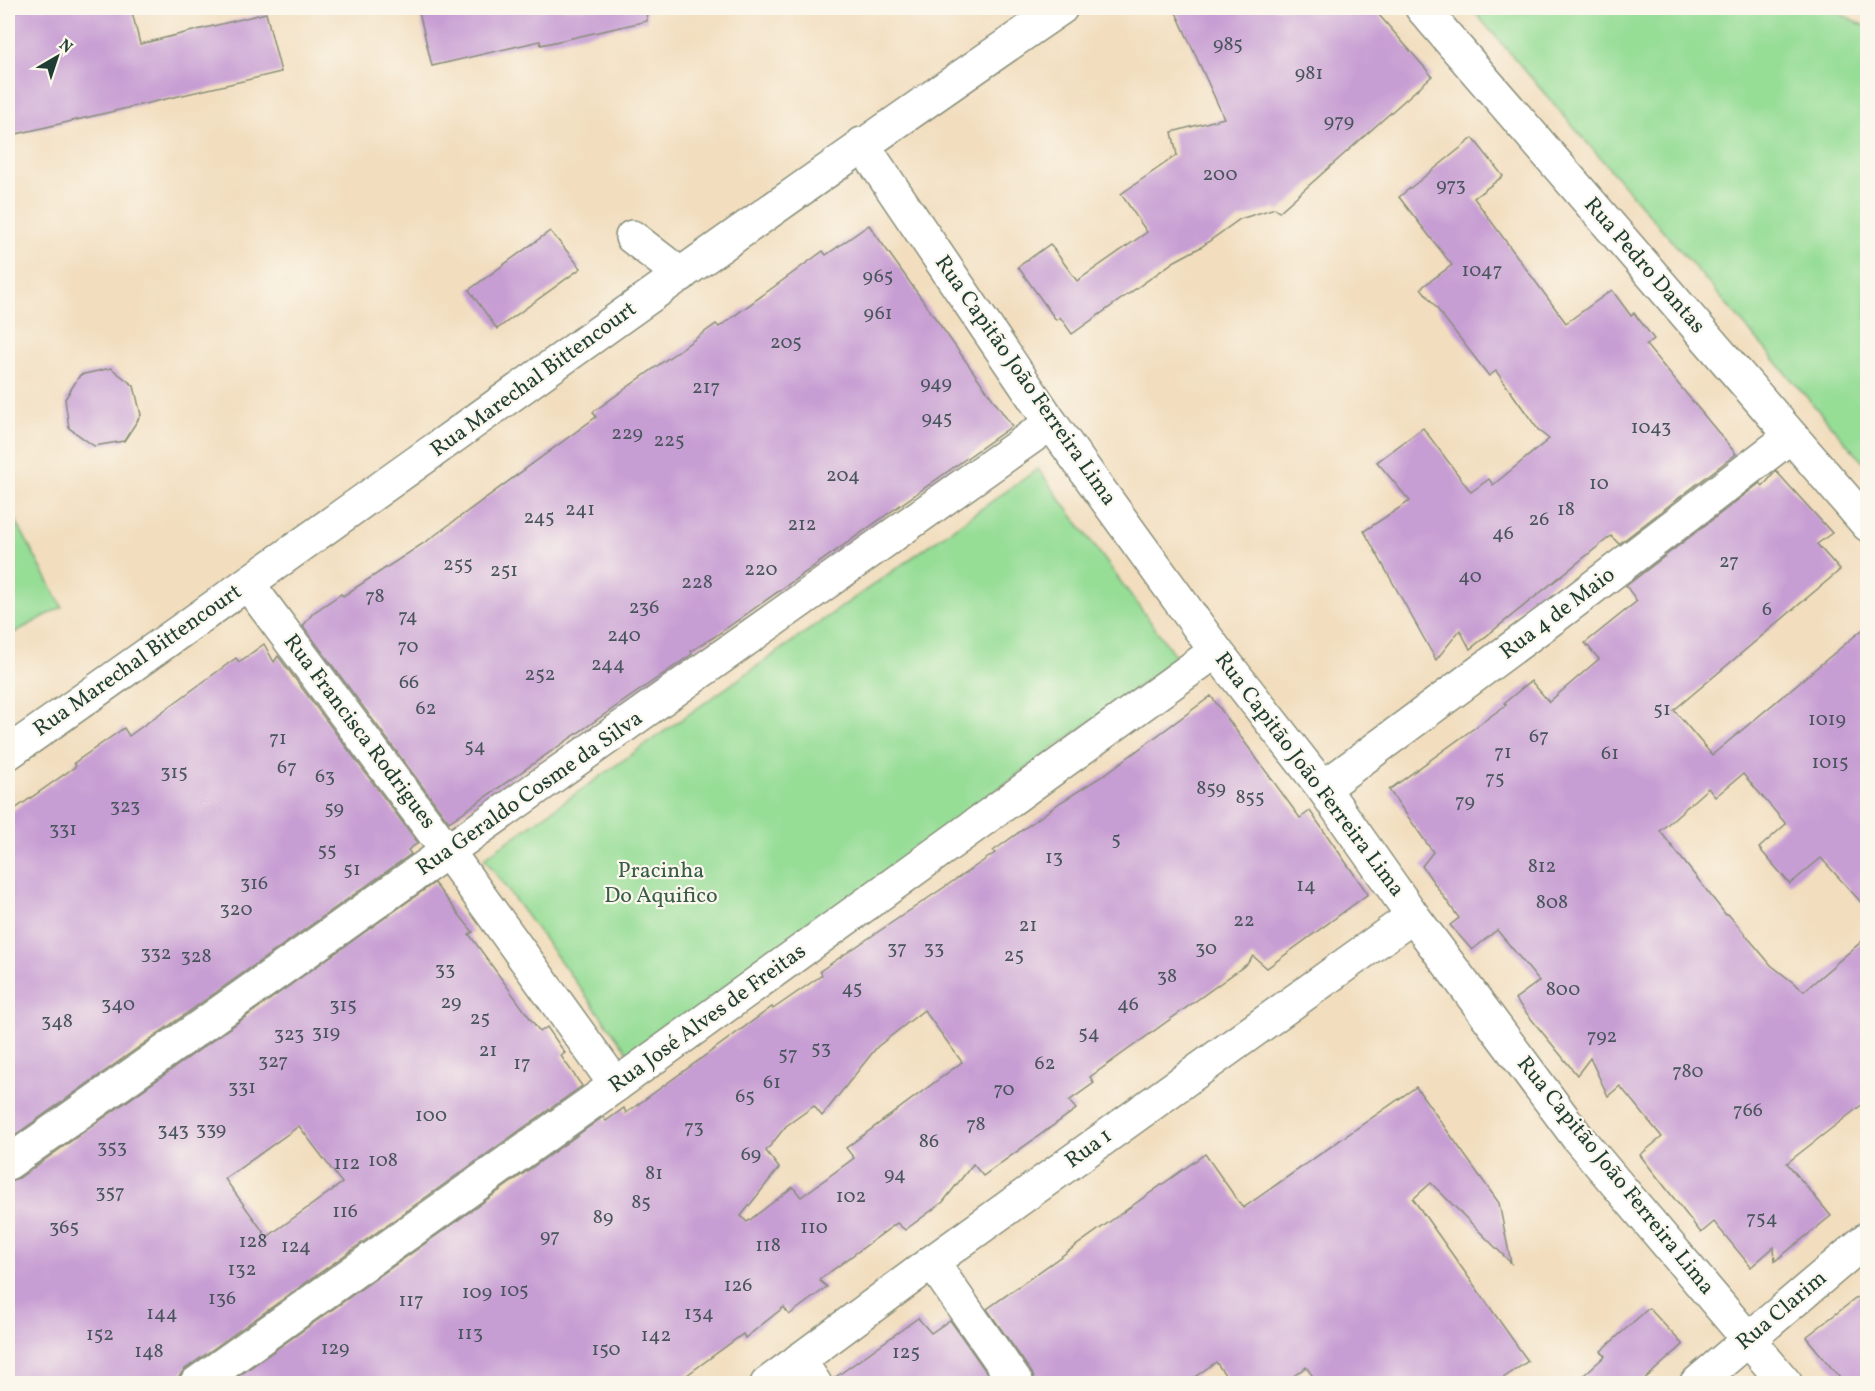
<svg xmlns="http://www.w3.org/2000/svg" width="1875" height="1391" viewBox="0 0 1875 1391" font-family="Vollkorn,serif">
	<style>
		.green { fill: #96dd96; stroke: #5a8d65; stroke-width: 1.5 }
		.building { fill: #c79ed3; fill-rule: evenodd }
		.lines { fill: none; stroke-linecap: round; stroke-linejoin: round }
		.minor-casing { stroke: #888e7a; stroke-width: 36 }
		.major-casing { stroke: #888e7a; stroke-width: 36 }
		.minor { stroke: #fff; stroke-width: 33 }
		.major { stroke: #fff; stroke-width: 33 }
		.labels { text-anchor: middle; dominant-baseline: central; stroke-width: 4.5; stroke-linejoin: round; paint-order: stroke }
		.number-label { font-size: 20px; fill: #49555c }
		.street-label { font-size: 22px; fill: #1f3d34; stroke: #fbf7ec }
		.park-label { font-size: 22px; fill: #375d48; stroke: #fbf7ec }
	</style>
	<rect width="100%" height="100%" fill="#fbf7ec"/>
	<filter id="ink" filterUnits="userSpaceOnUse"><feTurbulence type="fractalNoise" baseFrequency=".0167" numOctaves="2"/><feDisplacementMap in="SourceGraphic" scale="12" xChannelSelector="R" yChannelSelector="G"/><feConvolveMatrix kernelMatrix="1 2 1 2 8 2 1 2 1" color-interpolation-filters="sRGB"/></filter>
	<filter id="wash" filterUnits="userSpaceOnUse"><feTurbulence type="fractalNoise" baseFrequency=".008" numOctaves="4" result="noise"/><feDisplacementMap in="SourceGraphic" scale="24" xChannelSelector="R" yChannelSelector="G"/><feGaussianBlur stdDeviation="1.35" result="paint"/><feColorMatrix in="noise" values="0 0 0 0 0 0 0 0 0 0 0 0 0 0 0 0 0 1.4 0 .05"/><feComposite in="paint" operator="in"/></filter>
	<g filter="url(#wash)">
		<rect width="100%" height="100%" fill="#f2debf"/>
		<g class="green">
			<polygon points="1471,8 1828,8 1867,27 1867,467"/>
			<polygon points="1038,469 1177,658 632,1058 484,858"/>
			<polygon points="8,506 62,607 8,636"/>
		</g>
		<g id="blocks">
			<g class="building">
				<polygon points="8,8 131,8 140,44 266,13 281,72 8,136"/>
				<polygon points="418,8 646,8 647,21 541,45 540,41 432,66"/>
				<polygon points="1174,8 1373,8 1432,76 1279,212 1275,208 1240,219 1201,247 1175,261 1072,334 1060,317 1056,320 1018,267 1050,244 1077,281 1147,232 1121,194 1177,155 1172,132 1224,118"/>
				<polygon points="1473,138 1503,176 1474,198 1566,323 1612,290 1631,316 1634,313 1654,339 1646,345 1736,454 1619,544 1611,536 1470,649 1460,630 1436,660 1364,531 1410,501 1377,462 1423,428 1471,492 1489,479 1493,485 1549,439 1539,431 1496,371 1489,376 1421,288 1452,265 1399,197"/>
				<polygon points="869,225 1012,426 714,637 691,651 692,654 449,822 303,626 313,613 341,594 343,596 427,541 596,417 593,412 716,324 719,327 823,251 826,255"/>
				<polygon points="550,231 581,268 497,329 469,290"/>
				<polygon points="111,368 134,386 141,415 124,441 94,446 69,428 65,399 80,375"/>
				<polygon points="1776,471 1832,533 1817,544 1840,570 1674,710 1712,755 1868,625 1868,910 1821,858 1790,884 1759,848 1786,824 1743,774 1715,797 1708,788 1660,831 1726,915 1728,914 1771,965 1804,991 1868,936 1868,1100 1787,1163 1831,1216 1775,1261 1774,1247 1751,1267 1714,1222 1701,1233 1640,1155 1662,1137 1620,1086 1608,1096 1590,1058 1577,1075 1515,999 1539,981 1497,930 1472,950 1450,925 1459,918 1422,866 1433,852 1389,790 1506,705 1504,703 1531,681 1549,702 1599,659 1585,643 1637,601 1626,586 1760,483 1763,486"/>
				<polygon points="264,644 274,662 278,656 418,843 408,850 411,854 8,1140 8,814 76,766 74,763 124,728 129,736 236,658 239,662"/>
				<path d="M1211,696L1300,818L1310,811L1368,894L1267,968L1253,956L1247,964L1090,1077L1094,1083L1069,1101L1076,1109L983,1176L973,1164L943,1202L905,1230L897,1223L819,1280L827,1287L789,1315L784,1307L745,1338L743,1334L676,1383H229L603,1117L606,1121L624,1108L626,1113L772,1007L773,1009L822,975L820,971L995,853L993,851L1061,802L1104,775ZM924,1010L962,1062L846,1148L854,1158L801,1197L793,1187L747,1222L741,1216L779,1168L766,1151L786,1126L814,1106L822,1116L877,1047Z"/>
				<path d="M434,883L473,932L469,934L540,1032L547,1027L565,1053L561,1056L582,1086L185,1369L179,1376L178,1383H8V1181L19,1178ZM299,1126L342,1183L267,1237L225,1179Z"/>
				<polygon points="1416,1087 1499,1203 1511,1263 1431,1183 1413,1199 1528,1361 1496,1383 1318,1383 1306,1367 1284,1383 1231,1383 1216,1362 1186,1383 1036,1383 1032,1373 987,1309 1205,1154 1243,1208"/>
				<polygon points="1868,1289 1868,1383 1844,1383 1806,1337"/>
				<polygon points="1649,1308 1683,1345 1640,1383 1575,1383 1605,1356 1601,1351"/>
				<polygon points="918,1318 931,1333 950,1320 994,1383 834,1383 833,1379"/>
			</g>
		</g>
	</g>
	<g filter="url(#ink)">
		<use href="#blocks" fill-opacity="0" stroke="#888e7a" stroke-width="1.5"/>
		<g class="lines">
			<defs>
				<g id="minor">
					<polyline points="862,144 1051,423 1216,651 1323,788 1413,916 1578,1138 1786,1384"/>
					<polyline points="632,237 681,275"/>
					<polyline points="248,584 448,852 616,1085"/>
					<polyline points="1323,788 1566,608 1791,436"/>
					<polyline points="8,1163 1051,423"/>
					<polyline points="932,1262 1017,1384"/>
					<polyline points="799,1360 815,1384"/>
					<polyline points="196,1384 616,1085 1216,651"/>
					<polyline points="767,1384 932,1262 1413,916"/>
					<polyline points="1696,1384 1868,1238"/>
				</g>
				<g id="major">
					<polyline points="1422,8 1868,525"/>
					<path d="M8,753C360,506 707,251 1061,8"/>
				</g>
			</defs>
			<use href="#minor" class="minor-casing"/>
			<use href="#major" class="major-casing"/>
			<use href="#minor" class="minor"/>
			<use href="#major" class="major"/>
		</g>
	</g>
	<g class="labels">
		<g class="number-label">
			<text x="1228" y="45">985</text>
			<text x="1309" y="74">981</text>
			<text x="1339" y="122">979</text>
			<text x="1220" y="175">200</text>
			<text x="1451" y="186">973</text>
			<text x="1482" y="271">1047</text>
			<text x="878" y="277">965</text>
			<text x="878" y="314">961</text>
			<text x="786" y="343">205</text>
			<text x="936" y="384">949</text>
			<text x="706" y="388">217</text>
			<text x="937" y="419">945</text>
			<text x="1651" y="428">1043</text>
			<text x="627" y="434">229</text>
			<text x="669" y="441">225</text>
			<text x="843" y="476">204</text>
			<text x="1599" y="484">10</text>
			<text x="580" y="510">241</text>
			<text x="1566" y="510">18</text>
			<text x="539" y="518">245</text>
			<text x="1539" y="520">26</text>
			<text x="802" y="525">212</text>
			<text x="1503" y="534">46</text>
			<text x="1729" y="562">27</text>
			<text x="458" y="565">255</text>
			<text x="761" y="570">220</text>
			<text x="504" y="571">251</text>
			<text x="1470" y="577">40</text>
			<text x="697" y="583">228</text>
			<text x="375" y="597">78</text>
			<text x="644" y="608">236</text>
			<text x="1767" y="610">6</text>
			<text x="408" y="617">74</text>
			<text x="624" y="636">240</text>
			<text x="408" y="647">70</text>
			<text x="608" y="665">244</text>
			<text x="540" y="675">252</text>
			<text x="409" y="683">66</text>
			<text x="426" y="709">62</text>
			<text x="1662" y="710">51</text>
			<text x="1827" y="720">1019</text>
			<text x="1539" y="737">67</text>
			<text x="278" y="739">71</text>
			<text x="475" y="747">54</text>
			<text x="1503" y="753">71</text>
			<text x="1610" y="754">61</text>
			<text x="1830" y="763">1015</text>
			<text x="287" y="768">67</text>
			<text x="174" y="773">315</text>
			<text x="325" y="777">63</text>
			<text x="1495" y="779">75</text>
			<text x="1211" y="789">859</text>
			<text x="1250" y="798">855</text>
			<text x="1465" y="802">79</text>
			<text x="125" y="807">323</text>
			<text x="334" y="809">59</text>
			<text x="63" y="830">331</text>
			<text x="1116" y="840">5</text>
			<text x="327" y="851">55</text>
			<text x="1054" y="858">13</text>
			<text x="1542" y="867">812</text>
			<text x="352" y="870">51</text>
			<text x="254" y="884">316</text>
			<text x="1306" y="886">14</text>
			<text x="1552" y="903">808</text>
			<text x="236" y="910">320</text>
			<text x="1244" y="921">22</text>
			<text x="1028" y="926">21</text>
			<text x="897" y="949">37</text>
			<text x="934" y="949">33</text>
			<text x="1206" y="949">30</text>
			<text x="156" y="954">332</text>
			<text x="1014" y="956">25</text>
			<text x="196" y="957">328</text>
			<text x="445" y="970">33</text>
			<text x="1167" y="977">38</text>
			<text x="852" y="989">45</text>
			<text x="1563" y="990">800</text>
			<text x="451" y="1003">29</text>
			<text x="118" y="1005">340</text>
			<text x="1128" y="1005">46</text>
			<text x="343" y="1006">315</text>
			<text x="480" y="1019">25</text>
			<text x="57" y="1022">348</text>
			<text x="326" y="1033">319</text>
			<text x="1089" y="1034">54</text>
			<text x="289" y="1035">323</text>
			<text x="1602" y="1037">792</text>
			<text x="821" y="1049">53</text>
			<text x="488" y="1051">21</text>
			<text x="788" y="1055">57</text>
			<text x="273" y="1062">327</text>
			<text x="522" y="1064">17</text>
			<text x="1045" y="1064">62</text>
			<text x="1688" y="1072">780</text>
			<text x="772" y="1083">61</text>
			<text x="242" y="1088">331</text>
			<text x="1004" y="1090">70</text>
			<text x="745" y="1097">65</text>
			<text x="1748" y="1111">766</text>
			<text x="431" y="1116">100</text>
			<text x="976" y="1125">78</text>
			<text x="694" y="1128">73</text>
			<text x="211" y="1130">339</text>
			<text x="173" y="1131">343</text>
			<text x="929" y="1142">86</text>
			<text x="112" y="1148">353</text>
			<text x="751" y="1155">69</text>
			<text x="383" y="1161">108</text>
			<text x="347" y="1164">112</text>
			<text x="654" y="1174">81</text>
			<text x="895" y="1175">94</text>
			<text x="110" y="1193">357</text>
			<text x="851" y="1197">102</text>
			<text x="641" y="1203">85</text>
			<text x="345" y="1212">116</text>
			<text x="603" y="1218">89</text>
			<text x="1762" y="1219">754</text>
			<text x="64" y="1228">365</text>
			<text x="814" y="1228">110</text>
			<text x="550" y="1237">97</text>
			<text x="253" y="1242">128</text>
			<text x="768" y="1246">118</text>
			<text x="296" y="1247">124</text>
			<text x="242" y="1270">132</text>
			<text x="738" y="1286">126</text>
			<text x="514" y="1291">105</text>
			<text x="477" y="1293">109</text>
			<text x="222" y="1299">136</text>
			<text x="411" y="1301">117</text>
			<text x="162" y="1314">144</text>
			<text x="699" y="1314">134</text>
			<text x="470" y="1334">113</text>
			<text x="100" y="1335">152</text>
			<text x="656" y="1336">142</text>
			<text x="335" y="1349">129</text>
			<text x="606" y="1350">150</text>
			<text x="149" y="1352">148</text>
			<text x="906" y="1353">125</text>
		</g>
		<g class="street-label">
			<text transform="translate(1644 266) rotate(49)">Rua Pedro Dantas</text>
			<text transform="translate(534 380) rotate(-36)">Rua Marechal Bittencourt</text>
			<text transform="translate(1025 381) rotate(55)">Rua Capitão João Ferreira Lima</text>
			<text transform="translate(1558 614) rotate(-37)">Rua 4 de Maio</text>
			<text transform="translate(138 661) rotate(-35)">Rua Marechal Bittencourt</text>
			<text transform="translate(359 732) rotate(53)">Rua Francisca Rodrigues</text>
			<text transform="translate(1309 775) rotate(53)">Rua Capitão João Ferreira Lima</text>
			<text transform="translate(530 794) rotate(-35)">Rua Geraldo Cosme da Silva</text>
			<text transform="translate(708 1019) rotate(-36)">Rua José Alves de Freitas</text>
			<text transform="translate(1089 1149) rotate(-36)">Rua 1</text>
			<text transform="translate(1615 1176) rotate(51)">Rua Capitão João Ferreira Lima</text>
			<text transform="translate(1782 1311) rotate(-40)">Rua Clarim</text>
		</g>
		<g class="park-label">
			<text x="661" y="871">Pracinha<tspan x="661" dy="25">Do Aquifico</tspan></text>
		</g>
	</g>
	<rect width="1875" height="1391" fill="none" stroke="#fbf7ec" stroke-width="30"/>
	<g transform="translate(57 57) rotate(39)" stroke="#fbf7ec" stroke-width="4.5" paint-order="stroke">
	<path d="M0-4.5L10 22L0 15L-10 22Z" fill="#1f3d34"/>
	<text y="-9" font-size="16" font-weight="bold" text-anchor="middle" fill="#1f3d34">N</text>
	</g>
</svg>
